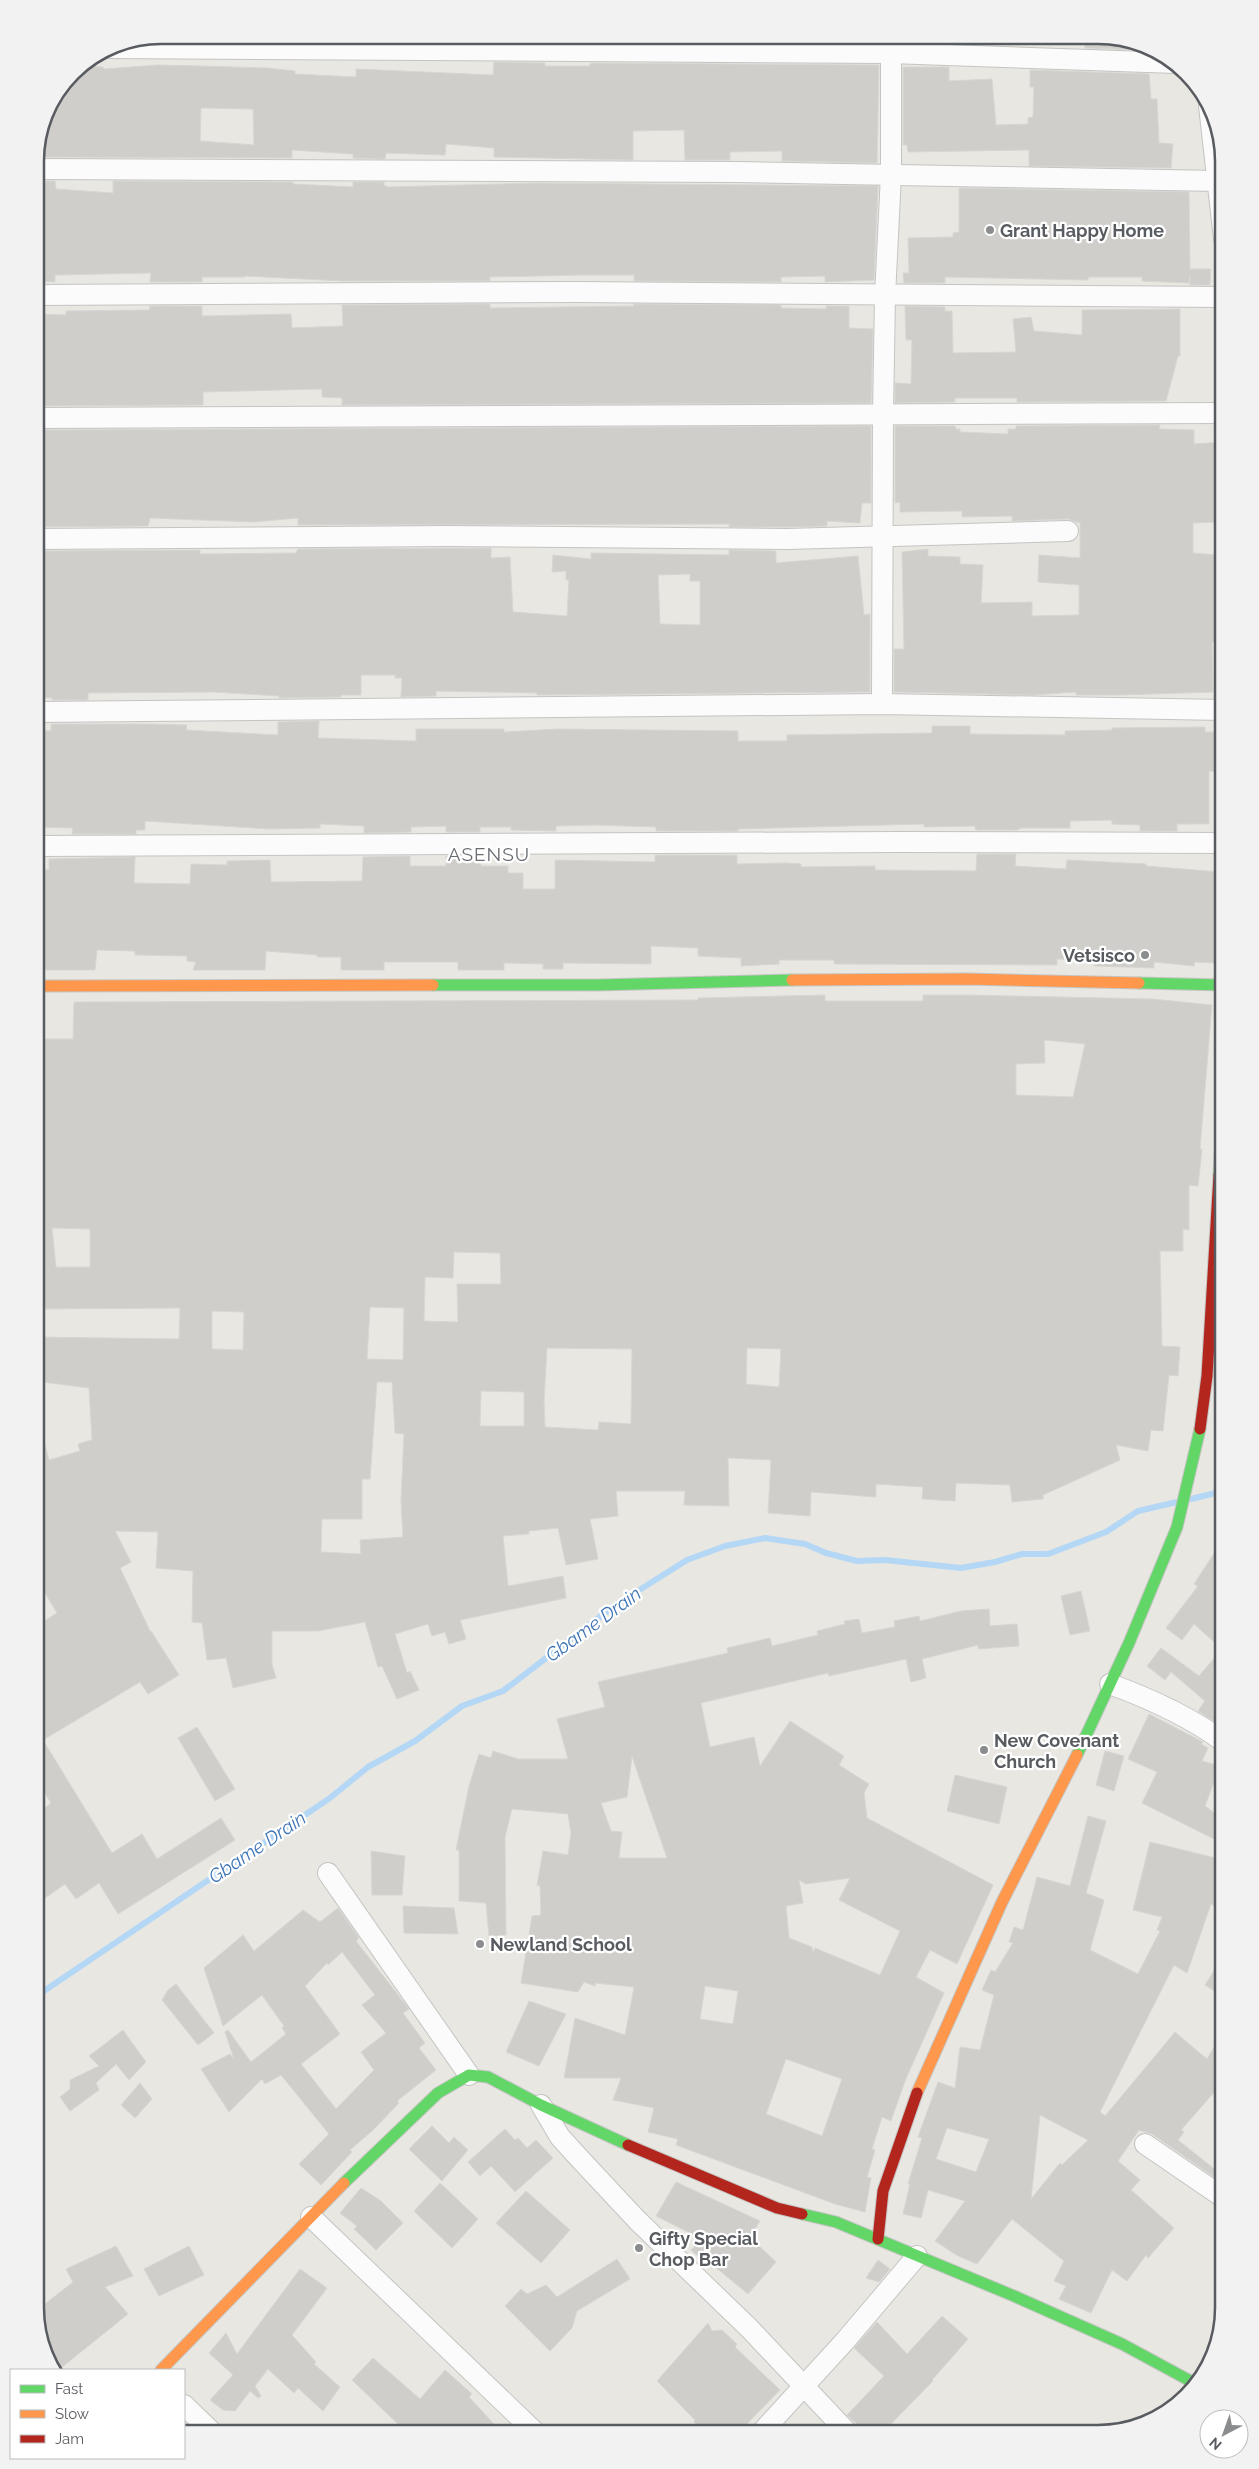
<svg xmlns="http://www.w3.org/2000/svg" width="1259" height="2469" viewBox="0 0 1259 2469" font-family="Raleway,sans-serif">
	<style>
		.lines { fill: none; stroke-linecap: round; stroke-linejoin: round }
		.stream { stroke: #b4d7f5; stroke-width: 6 }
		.building { fill: #cfcecb; stroke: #d8d6d2; fill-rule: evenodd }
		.street-casing { stroke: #c4c4c3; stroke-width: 22 }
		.fast-casing { stroke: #c5c5c4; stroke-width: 13 }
		.slow-casing { stroke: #c5c5c4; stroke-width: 13 }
		.jam-casing { stroke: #c5c5c4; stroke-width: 13 }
		.street { stroke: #fcfbfb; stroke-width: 20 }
		.fast { stroke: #63d668; stroke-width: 11 }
		.slow { stroke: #ff974d; stroke-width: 11 }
		.jam { stroke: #b3261e; stroke-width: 11 }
		.poi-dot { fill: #8a8c8e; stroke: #fff; stroke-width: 2 }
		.labels { text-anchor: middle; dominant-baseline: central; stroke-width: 4.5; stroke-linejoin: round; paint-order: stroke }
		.poi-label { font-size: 18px; font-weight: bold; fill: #585b60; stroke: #fff; text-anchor: start }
		.neighbourhood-label { font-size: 19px; letter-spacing: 1px; fill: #696d72; stroke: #fff }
		.water-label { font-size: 19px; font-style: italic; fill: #3f75b6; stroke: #fff }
		.rim { fill: none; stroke: #585b60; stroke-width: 2.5 }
	</style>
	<rect width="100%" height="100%" fill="#e8e7e2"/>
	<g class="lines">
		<g class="stream">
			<polyline points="1191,1499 1224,1491"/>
			<polyline points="35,1997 330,1798 368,1767 415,1741 462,1706 503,1691 614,1606 687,1560 725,1546 765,1538 805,1544 826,1553 857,1561 885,1560 961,1568 995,1562 1022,1554 1048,1554 1106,1532 1138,1511 1177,1502"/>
		</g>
	</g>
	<g class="building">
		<rect x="497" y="35" width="50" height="4"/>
		<polygon points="590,35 663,35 663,40 590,39"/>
		<polygon points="694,35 879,35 879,41 694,40"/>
		<polygon points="1085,35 1107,35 1146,50 1085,48"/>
		<path d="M494,62L545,63V66H589L591,63L879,65L877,163L782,161V151L730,152V160H685L684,130L633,131V160L494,157V148L446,144L445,155L386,153L385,159L353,158V154L292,150V158L35,157L45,112L72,72L80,66L103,67L104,69L157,65L201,66L268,68L295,71V74L356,77V69L493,75ZM201,108L253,109L254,145L200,141Z"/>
		<polygon points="903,67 949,67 949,81 992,79 996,125 1028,124 1028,118 1033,117 1034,87 1030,87 1030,70 1149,74 1151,99 1157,99 1159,143 1173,144 1171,168 1029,166 1029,150 908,152 907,145 903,145"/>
		<polygon points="35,181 55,181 56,189 113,193 113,181 293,182 293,184 353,187 353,182 384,182 384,185 388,187 537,183 878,186 874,280 825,282 825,276 781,277 781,282 634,281 634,275 586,275 490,277 490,281 342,281 245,276 245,277 202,277 202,282 150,282 151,273 55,275 55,282 35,281"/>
		<polygon points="959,188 1189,192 1190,269 1211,269 1210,285 1190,285 1190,275 1189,283 1142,281 1142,277 1088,277 1088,280 945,277 945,283 904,283 903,273 909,273 908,238 953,237 953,233 959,232"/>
		<polygon points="490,304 490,308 634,306 634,304 781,305 781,308 826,309 826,306 849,306 849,328 873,329 871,403 342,405 342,398 322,397 322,389 203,392 203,405 35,406 35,314 66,315 66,311 149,310 150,306 202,306 202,316 291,314 292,328 343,326 342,305"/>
		<polygon points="905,306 945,307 945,311 952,311 953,353 1016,352 1013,319 1031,317 1034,331 1082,335 1082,310 1180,309 1180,356 1178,356 1166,401 1017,402 1017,398 955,398 955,402 895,403 895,383 911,384 912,340 906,340"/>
		<polygon points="1160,425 1159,429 1194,430 1194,444 1223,442 1224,507 1216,507 1217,522 1193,523 1193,553 1219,555 1216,588 1224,592 1224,643 1212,642 1213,692 1122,695 1076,695 1076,692 1033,695 894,692 894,649 904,649 902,552 928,549 928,556 960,557 960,564 983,565 981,603 1032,602 1032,616 1079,615 1079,585 1038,582 1039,555 1080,558 1080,523 1068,519 1012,521 1012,516 962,517 962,511 900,512 900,502 895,503 895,426 955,426 956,429 960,429 960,432 1008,434 1008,429 1016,429 1016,426"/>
		<polygon points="871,426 871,503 862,503 860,523 827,521 827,526 787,527 729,527 729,524 298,525 298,518 254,522 150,518 148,526 35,527 35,430"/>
		<path d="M491,548V558L510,557L513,612L567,616L569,580H566V571L552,572L553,555L591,559V553L729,555V550L776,551V563L858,556L864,615L870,614V692L537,695V693L436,691V696L401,697L402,678H395V675H361V695H341V697L279,698V696L214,692L88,693V700H52V698L35,697V551L200,550V554L296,553L298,549ZM690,574V581H700V625L660,624L658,575Z"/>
		<polygon points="319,721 318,738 416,741 416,729 504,729 504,732 557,729 738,731 738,741 787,741 787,735 932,733 932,726 970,726 970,734 1065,735 1065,731 1112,730 1112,728 1205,727 1205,732 1224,732 1224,746 1222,772 1209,771 1209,824 1177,824 1177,831 1140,831 1140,825 1112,824 1112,820 1070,821 1070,828 1021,828 1017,830 978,830 975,829 975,826 924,827 924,824 738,829 738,831 656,831 656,827 596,825 556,826 556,831 511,830 511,827 480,827 480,832 446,832 446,826 411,827 411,832 364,833 364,826 320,824 320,828 269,829 145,821 145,830 136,830 136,834 72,834 73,828 35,827 35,730 51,731 51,724 145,724 187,725 186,730 278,735 278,722"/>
		<polygon points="977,854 1016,854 1015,866 1066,869 1067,860 1146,864 1146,866 1220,872 1217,963 1195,962 1194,966 1154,962 1154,968 1094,966 1095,961 1057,959 1057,965 834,964 834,960 779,960 779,964 741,966 741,958 698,956 698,948 651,946 651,964 563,963 563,969 543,969 543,964 504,963 504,970 458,970 458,962 384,962 384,970 341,970 341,957 317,957 317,955 266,951 265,970 193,970 196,962 187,961 187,956 135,955 135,951 97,950 95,970 35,970 35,869 49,870 49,859 135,857 134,883 190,884 191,864 227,865 227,861 270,860 271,882 362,881 363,857 410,856 410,866 446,866 446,856 480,856 481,866 508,866 508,873 523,873 523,889 555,889 555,860 655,862 655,855 737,855 737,864 786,863 801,864 801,867 875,866 875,870 976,871"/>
		<path d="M825,995V1001H923V995H967L1152,999L1212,1005L1200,1149H1202L1198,1186L1189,1185V1230L1183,1229V1251H1160L1162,1346L1180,1347L1178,1376L1169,1375L1163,1431L1151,1430L1148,1451L1116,1445L1120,1460L1043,1495V1499L1012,1502L1010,1485L956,1483L955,1501L922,1499L923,1487L876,1484V1497L811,1492L810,1516L768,1513L771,1460L728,1458L729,1506L684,1505L685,1491H616L618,1516L590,1519L598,1559L566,1565L558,1528L529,1531V1534L503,1536L508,1586L563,1576L566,1598L460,1620L466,1639L449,1644L445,1632L432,1636L428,1624L395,1634L407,1673L410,1671L419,1690L397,1699L382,1666L378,1667L365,1622L318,1631H272V1664L276,1678L233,1688L226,1658L207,1660L202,1623L192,1622L193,1571L156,1568L158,1532L115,1531L131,1562L120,1568L151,1633V1631L179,1675L148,1694L140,1682L43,1740L112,1853L142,1834L157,1859L221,1818L235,1840L118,1914L99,1883L76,1899L65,1884L35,1905V1816L51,1803L35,1778V1627L57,1613L35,1576V1430L41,1429L49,1460L80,1451L78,1444L92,1440L89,1388L35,1381V1337L179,1339L180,1308L35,1309V1039H73L74,1002L698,1000V998ZM1044,1040L1085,1044L1073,1097L1016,1095V1064L1045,1063ZM52,1228L90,1229V1267H56ZM454,1252L500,1253L501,1284H457L458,1322L424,1321L425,1277L453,1278ZM370,1307L404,1308L403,1360L367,1359ZM212,1311L244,1312L243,1350L212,1349ZM547,1348L632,1349L631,1424L599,1422L598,1430L545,1427L544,1400ZM747,1348L781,1349L779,1387L746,1384ZM377,1382H392L395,1433L404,1434L401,1501L403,1537L360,1540L361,1554L321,1552L322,1519H362V1479H370ZM481,1391L524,1392V1426H480Z"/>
		<polygon points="1224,1538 1224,1717 1218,1724 1198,1711 1205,1701 1171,1672 1165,1680 1147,1666 1161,1648 1199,1676 1222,1649 1194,1624 1182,1640 1166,1628 1198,1586 1194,1584"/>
		<polygon points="1081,1591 1090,1631 1070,1635 1061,1596"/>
		<path d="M989,1609L990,1626L1017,1624L1019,1646L978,1649V1645L922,1659L926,1678L911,1682L906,1659L829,1676L828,1673L701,1703L710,1747L754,1737L760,1766L790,1721L844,1756L839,1765L869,1784L864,1793L867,1818L993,1885L957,1964L930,1950L916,1977L944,1993L905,2081L891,2121L882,2117L872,2149L875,2150L867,2177L871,2178L865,2212L835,2204L676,2145L678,2139L648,2132L654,2108L613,2100L621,2078H564L575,2018L625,2035L634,1987L595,1983V1986L584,1982L578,1992L521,1983L532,1916L541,1915L540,1886L537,1885L543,1851L568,1855L571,1833L568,1814L512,1809L505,1837L506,1935L489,1936L486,1903L459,1901V1850H456L469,1786L479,1754L491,1758L493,1751L518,1759H568L557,1719L605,1707L598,1682L728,1653L727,1648L770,1638L772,1646L818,1635L817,1631L845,1624L844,1621L859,1619L862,1633L895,1627L894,1621L919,1616L920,1621L961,1611ZM632,1756L642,1786L667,1858H619L622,1832L611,1831L601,1803L627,1797ZM850,1878L839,1900L900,1931L880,1975L815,1948L813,1953L812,1947L789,1938L786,1906L803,1903L799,1880L806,1884ZM705,1986L738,1991L733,2024L700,2019ZM786,2059L842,2079L822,2136L766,2114Z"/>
		<polygon points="1149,1714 1203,1742 1201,1744 1208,1748 1202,1761 1220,1766 1205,1806 1224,1820 1224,1844 1142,1803 1157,1772 1128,1759"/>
		<polygon points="197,1727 235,1789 215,1801 178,1738"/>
		<polygon points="1105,1751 1124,1756 1114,1791 1096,1785"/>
		<polygon points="955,1775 1007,1787 999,1824 947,1811"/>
		<path d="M1088,1816L1106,1821L1086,1893L1104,1900L1090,1950L1138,1974L1160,1931L1157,1930L1162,1917L1133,1910L1150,1842L1224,1860V1912L1211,1904L1187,1973L1174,1965L1100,2112L1105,2116L1175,2032L1207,2059L1224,2030V2081L1181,2130L1184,2132L1178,2140L1223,2176L1220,2181L1152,2134L1139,2130L1118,2161L1140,2180L1131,2190L1174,2228L1148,2258L1146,2255L1127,2281L1112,2270L1091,2313L1059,2299L1066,2286L1054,2281L1064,2261L1012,2219L977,2264L958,2256L935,2241L965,2201L928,2190L921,2218L903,2214L910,2184H908L922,2138L918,2137L938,2082L955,2088L960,2047L980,2050L994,1995L982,1990L991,1970L995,1972L1013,1943L1009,1942L1014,1927L1023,1930L1037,1877L1070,1886ZM1040,2115L1088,2140L1062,2165L1060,2163L1031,2199ZM947,2128L989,2139L976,2172L936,2159Z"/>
		<polygon points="371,1851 405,1856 402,1895 372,1895"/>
		<polygon points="403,1906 454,1908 458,1934 404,1933"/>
		<path d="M338,1908L359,1938L356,1941L409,2009L403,2013L425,2043L419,2048L436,2070L397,2101L399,2103L373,2130L350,2150L352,2152L321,2185L299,2164L329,2134L281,2075L265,2084L262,2079L229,2112L201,2069L230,2054L234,2059L225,2032L228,2030L251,2062L286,2034L282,2028L284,2026L262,1995L223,2026L204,1968L243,1935L254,1951L303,1910L320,1922ZM342,1952L375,1995L362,2005L386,2033L361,2052L374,2070L336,2109L301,2064L340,2034L305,1986L327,1963L328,1965Z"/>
		<polygon points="1224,1955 1224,1997 1205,1985"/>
		<polygon points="176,1984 214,2033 198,2045 162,2000 168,1990"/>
		<polygon points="529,2001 566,2014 539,2066 506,2052"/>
		<polygon points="123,2030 146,2062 129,2080 116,2064 96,2083 99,2090 70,2111 60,2097 70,2089 70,2080 99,2066 89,2056"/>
		<polygon points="140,2083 152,2099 135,2118 121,2105"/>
		<polygon points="432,2126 449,2143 454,2137 468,2150 442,2181 409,2149"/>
		<polygon points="505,2129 515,2140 518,2138 527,2148 536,2140 553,2158 515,2192 491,2166 480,2176 468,2162"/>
		<polygon points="676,2182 760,2221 750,2237 776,2262 748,2294 714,2266 712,2268 691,2250 702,2239 656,2216"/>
		<polygon points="440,2183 478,2219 452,2248 414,2211"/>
		<polygon points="361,2188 381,2201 403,2223 376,2250 354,2229 357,2226 340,2213"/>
		<polygon points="526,2191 570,2230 541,2263 496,2223"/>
		<polygon points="116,2246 133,2276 105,2287 128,2314 61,2368 43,2348 36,2311 73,2282 66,2269"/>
		<polygon points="189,2246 204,2275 159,2296 144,2269"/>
		<polygon points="617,2259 630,2279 577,2311 572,2328 550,2351 505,2306 521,2289 527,2294 546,2285 557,2297"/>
		<polygon points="878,2260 890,2269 879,2282 866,2278"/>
		<polygon points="300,2269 327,2288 292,2335 316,2362 314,2364 340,2387 323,2411 298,2388 294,2393 268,2369 255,2386 261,2396 258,2398 250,2391 235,2411 223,2410 210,2400 233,2375 209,2353 226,2333 237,2354"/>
		<polygon points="942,2316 968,2339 932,2380 933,2381 881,2434 868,2434 847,2415 884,2376 854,2348 877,2322 907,2354"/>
		<polygon points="708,2323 712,2331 722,2330 737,2344 735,2347 780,2390 737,2434 706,2434 694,2422 695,2420 657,2381"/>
		<polygon points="373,2358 420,2399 445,2370 472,2394 469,2397 503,2434 405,2434 397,2426 398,2424 352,2380"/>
	</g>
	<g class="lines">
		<defs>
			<g id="street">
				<polyline points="108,48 890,53 1176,63"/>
				<polyline points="1209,106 1224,239"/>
				<polyline points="35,169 737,172 1218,181"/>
				<polyline points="35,295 575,292 1224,297"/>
				<polyline points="35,418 1224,413"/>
				<polyline points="35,539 447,536 787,539 1068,531"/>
				<polyline points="882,704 883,414 885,296 891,175 891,35"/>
				<polyline points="35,712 882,704 1224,710"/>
				<polyline points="35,846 897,842 1224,843"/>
				<path d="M1110,1684C1151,1699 1189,1716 1224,1742"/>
				<polyline points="328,1873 469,2075"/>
				<polyline points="541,2105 560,2137 580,2159 637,2220 749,2328 849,2434"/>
				<polyline points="1145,2144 1224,2198"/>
				<polyline points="311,2217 537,2434"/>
				<polyline points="184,2405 214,2434"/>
				<polyline points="760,2434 845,2341 917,2256"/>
			</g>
			<g id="fast">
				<polyline points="1139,983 1224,985"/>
				<polyline points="433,985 598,985 792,980"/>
				<polyline points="1219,1175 1224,1092"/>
				<polyline points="1077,1755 1129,1643 1177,1527 1200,1429"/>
				<polyline points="344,2183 438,2093 469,2075 488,2077 541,2105 628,2145"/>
				<polyline points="802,2214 836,2222 1014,2296 1122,2344 1196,2384"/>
			</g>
			<g id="slow">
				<polyline points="792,980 967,979 1139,983"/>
				<polyline points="35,986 433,985"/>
				<polyline points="917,2093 1002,1902 1077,1755"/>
				<polyline points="161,2370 344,2183"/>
			</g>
			<g id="jam">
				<polyline points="1200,1429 1207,1376 1219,1175"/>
				<polyline points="628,2145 777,2208 802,2214"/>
				<polyline points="878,2239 883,2191 917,2093"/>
			</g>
		</defs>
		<use href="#street" class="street-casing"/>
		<use href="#fast" class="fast-casing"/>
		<use href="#slow" class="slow-casing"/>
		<use href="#jam" class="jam-casing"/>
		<use href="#street" class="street"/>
		<use href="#fast" class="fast"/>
		<use href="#slow" class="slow"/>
		<use href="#jam" class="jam"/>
	</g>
	<g class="poi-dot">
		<circle cx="990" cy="230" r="5"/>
		<circle cx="1145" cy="955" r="5"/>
		<circle cx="984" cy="1750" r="5"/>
		<circle cx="480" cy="1944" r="5"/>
		<circle cx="639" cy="2248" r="5"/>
	</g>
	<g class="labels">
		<g class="poi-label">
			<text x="1000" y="230">Grant Happy Home</text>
			<text x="1135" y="955" text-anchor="end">Vetsisco</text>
			<text x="994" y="1740">New Covenant<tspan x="994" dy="21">Church</tspan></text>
			<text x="490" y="1944">Newland School</text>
			<text x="649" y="2238">Gifty Special<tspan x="649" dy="21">Chop Bar</tspan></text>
		</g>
		<g class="neighbourhood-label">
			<text x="489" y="854">ASENSU</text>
		</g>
		<g class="water-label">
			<text transform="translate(593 1624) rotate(-36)">Gbame Drain</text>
			<text transform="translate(257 1847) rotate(-34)">Gbame Drain</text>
		</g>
	</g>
	<path d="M0 0H1259V2469H0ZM161 44H1098A117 117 0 0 1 1215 161V2308A117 117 0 0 1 1098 2425H161A117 117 0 0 1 44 2308V161A117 117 0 0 1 161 44Z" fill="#f2f2f2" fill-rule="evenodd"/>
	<path class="rim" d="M161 44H1098A117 117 0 0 1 1215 161V2308A117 117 0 0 1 1098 2425H161A117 117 0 0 1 44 2308V161A117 117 0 0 1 161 44Z"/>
	<rect x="10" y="2369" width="175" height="90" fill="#ffffff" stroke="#bcbdbf"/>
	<rect x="20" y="2385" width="25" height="8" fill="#63d668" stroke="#bcbdbf"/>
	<text x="55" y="2394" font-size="15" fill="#585b60">Fast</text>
	<rect x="20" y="2410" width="25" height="8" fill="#ff974d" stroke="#bcbdbf"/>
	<text x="55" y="2419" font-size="15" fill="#585b60">Slow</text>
	<rect x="20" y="2435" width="25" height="8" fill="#b3261e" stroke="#bcbdbf"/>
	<text x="55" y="2444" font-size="15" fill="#585b60">Jam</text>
	<g transform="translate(1224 2434) rotate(221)"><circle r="24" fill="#ffffff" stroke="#bcbdbf"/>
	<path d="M0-4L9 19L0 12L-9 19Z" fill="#8a8c8e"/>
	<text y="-8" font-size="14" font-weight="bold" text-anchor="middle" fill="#585b60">N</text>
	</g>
</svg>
